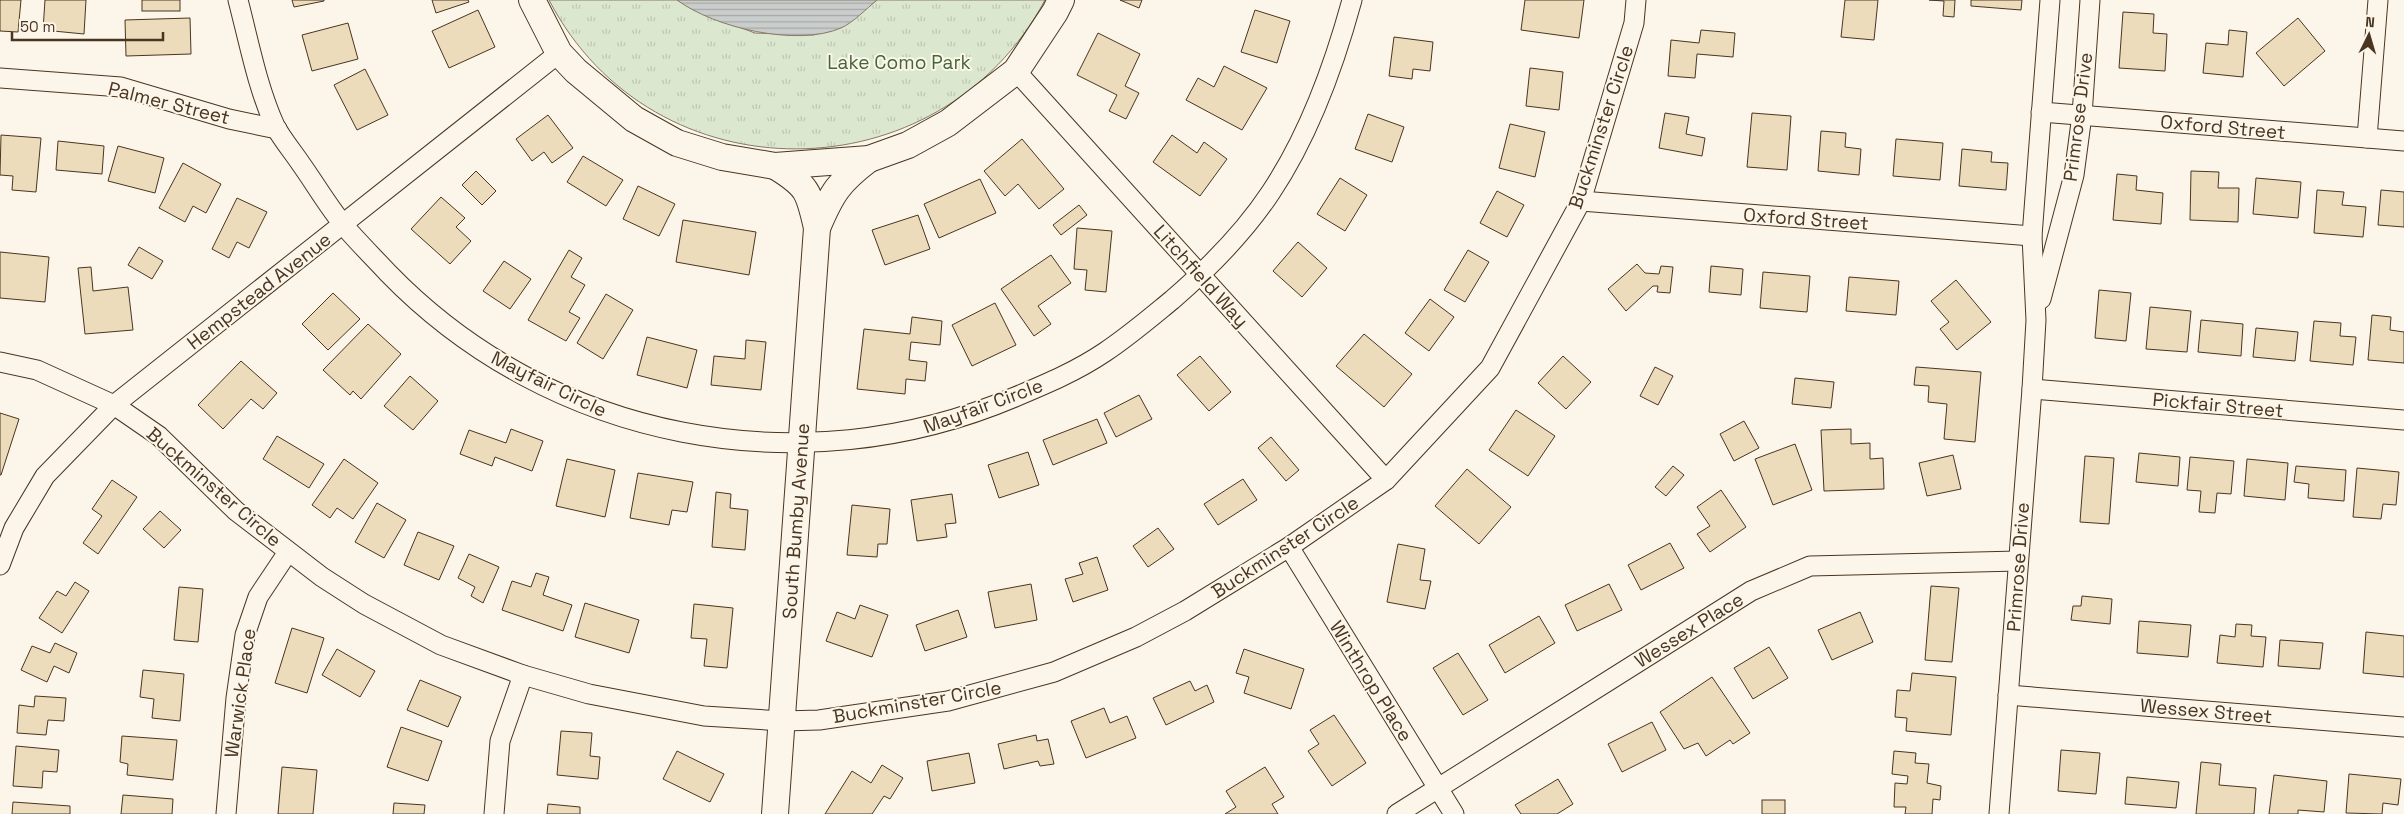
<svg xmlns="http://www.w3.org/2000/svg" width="2404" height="814" viewBox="0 0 2404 814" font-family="'Space Grotesk',sans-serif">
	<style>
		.park { fill: url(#park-tufts); stroke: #887966 }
		.water { fill: url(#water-rules); stroke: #887966 }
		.building { fill: #ecdcbc; stroke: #4a3520 }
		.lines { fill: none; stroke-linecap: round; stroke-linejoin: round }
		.street-casing { stroke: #4a3520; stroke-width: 21 }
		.secondary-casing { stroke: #4a3520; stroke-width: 28 }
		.street { stroke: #fbf6e9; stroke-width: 19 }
		.secondary { stroke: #fbf6e9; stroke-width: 26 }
		.labels { text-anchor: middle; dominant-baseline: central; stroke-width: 4; stroke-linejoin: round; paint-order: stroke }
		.park-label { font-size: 19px; fill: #436837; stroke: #fbf6e9 }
		.street-label { font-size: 19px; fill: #4a3520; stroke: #fbf6e9 }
	</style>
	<defs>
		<pattern id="park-tufts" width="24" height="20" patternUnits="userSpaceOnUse" patternTransform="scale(1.25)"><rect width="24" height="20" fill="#dce7d0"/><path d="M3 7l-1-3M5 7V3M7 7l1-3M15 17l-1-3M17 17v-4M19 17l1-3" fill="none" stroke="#bec7b2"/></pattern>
		<pattern id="water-rules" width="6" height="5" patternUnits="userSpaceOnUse" patternTransform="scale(1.25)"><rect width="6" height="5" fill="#c9cecd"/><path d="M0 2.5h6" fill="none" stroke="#a5a8a6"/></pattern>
	</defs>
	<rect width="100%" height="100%" fill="#fbf6e9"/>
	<path class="park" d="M549,0H677L701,13L755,33L813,35L842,27L877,0H1045C940,197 653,200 549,0Z"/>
	<path class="water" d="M677,0H877C866,9 854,22 841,28C797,47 715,28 677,0Z"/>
	<g class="building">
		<polygon points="0,0 21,0 18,32 0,31"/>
		<polygon points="45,0 86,0 84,34 43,30"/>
		<rect x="142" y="0" width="38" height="11"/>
		<polygon points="292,0 324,0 324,1 294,7"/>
		<polygon points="432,0 468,0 469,2 436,13"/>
		<polygon points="1120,0 1142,0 1139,8"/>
		<polygon points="1525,0 1584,0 1579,38 1521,30"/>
		<polygon points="1845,0 1878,0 1874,40 1841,37"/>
		<polygon points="1929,0 1955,0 1954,17 1943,16 1944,1"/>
		<polygon points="1971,0 2022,0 2021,10 1971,6"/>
		<polygon points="478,10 495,47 449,68 432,31"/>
		<polygon points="1255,10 1290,21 1277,63 1241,52"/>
		<polygon points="2123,12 2154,14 2153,33 2167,34 2165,71 2119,68"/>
		<polygon points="190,18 191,54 126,56 125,20"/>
		<polygon points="2298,18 2325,51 2284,86 2256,53"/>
		<polygon points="348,23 358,59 312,71 302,35"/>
		<polygon points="1701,30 1735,33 1733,57 1697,54 1695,78 1668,76 1671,40 1699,43"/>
		<polygon points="2229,30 2247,32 2243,77 2203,73 2206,43 2228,45"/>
		<polygon points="1098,33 1140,54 1125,86 1139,93 1126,119 1109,111 1117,95 1077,75"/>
		<polygon points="1394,37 1433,42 1430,71 1413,69 1412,79 1389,76"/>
		<polygon points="1224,66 1267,88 1242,130 1186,100 1198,78 1214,87"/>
		<polygon points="1530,68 1563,72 1559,110 1526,106"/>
		<polygon points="365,69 388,115 357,130 334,85"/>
		<polygon points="1665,113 1689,117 1686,134 1705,138 1702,156 1659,148"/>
		<polygon points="1752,113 1791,116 1787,170 1747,167"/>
		<polygon points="1368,114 1404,127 1392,162 1355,149"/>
		<polygon points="548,115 573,148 552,163 544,152 532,161 516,139"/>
		<polygon points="1510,124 1545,132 1535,177 1499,168"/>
		<polygon points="1821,131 1846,133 1845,147 1861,149 1859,175 1818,171"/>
		<polygon points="1,135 41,138 36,192 12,190 13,176 0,175"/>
		<polygon points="1172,135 1197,153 1204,142 1227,159 1200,196 1153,162"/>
		<polygon points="1022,139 1064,189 1039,209 1018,184 1005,196 984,171"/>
		<polygon points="1896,139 1943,143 1940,180 1893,176"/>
		<polygon points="58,141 104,146 102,174 56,170"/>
		<polygon points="118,146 164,158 155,193 108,181"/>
		<polygon points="1962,149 1992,152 1991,162 2008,163 2006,190 1959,186"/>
		<polygon points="583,156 623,180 606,206 567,182"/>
		<polygon points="183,163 221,184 206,213 193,206 185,222 159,208"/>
		<polygon points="476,171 496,191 482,205 462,185"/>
		<polygon points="2191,171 2219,172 2218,188 2239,188 2238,222 2190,220"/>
		<polygon points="2117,174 2137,176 2136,190 2163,193 2161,224 2113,220"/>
		<polygon points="1340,178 1367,195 1345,231 1317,214"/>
		<polygon points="2256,178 2301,182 2298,218 2253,214"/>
		<polygon points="980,179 996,213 939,238 924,204"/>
		<polygon points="638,186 675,204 659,236 623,219"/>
		<polygon points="2317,190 2344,192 2342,205 2366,207 2363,237 2314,233"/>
		<polygon points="2381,190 2404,192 2404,227 2378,225"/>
		<polygon points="1497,191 1524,205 1507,237 1480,223"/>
		<polygon points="441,197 465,218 456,227 471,241 450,264 411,229"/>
		<polygon points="237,198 267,212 249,248 237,242 229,258 212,249"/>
		<polygon points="1079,205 1087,215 1061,235 1053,225"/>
		<polygon points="918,215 930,249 885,265 872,230"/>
		<polygon points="683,220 756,232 749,275 676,262"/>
		<polygon points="1077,228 1112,231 1106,292 1085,290 1087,270 1074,269"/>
		<polygon points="1298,242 1327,268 1302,297 1273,271"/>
		<polygon points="139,247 163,261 152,279 128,265"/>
		<polygon points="569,250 582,258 571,277 585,285 569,312 580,318 566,341 528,320"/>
		<polygon points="1468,250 1489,262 1465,302 1444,290"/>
		<polygon points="0,252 49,257 45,302 0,298"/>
		<polygon points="1051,255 1071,283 1038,306 1051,324 1034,336 1001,289"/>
		<polygon points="504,261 531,279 510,309 483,291"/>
		<polygon points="1637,264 1645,273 1659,274 1661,266 1673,267 1670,293 1657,292 1658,286 1653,286 1626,311 1608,289"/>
		<polygon points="1711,266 1743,269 1741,295 1709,292"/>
		<polygon points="91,267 93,291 128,287 133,330 85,334 78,268"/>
		<polygon points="1763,272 1810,276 1807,312 1760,308"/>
		<polygon points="1849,277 1899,281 1896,315 1846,311"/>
		<polygon points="1956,280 1991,322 1957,350 1940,329 1949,322 1931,301"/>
		<polygon points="2099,290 2131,293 2126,341 2095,338"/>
		<polygon points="333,293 360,319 328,350 302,324"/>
		<polygon points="606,294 633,310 603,359 577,343"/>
		<polygon points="1430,299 1454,317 1429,351 1405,333"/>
		<polygon points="995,303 1016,345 972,366 952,325"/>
		<polygon points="2150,307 2191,311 2187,352 2146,349"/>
		<polygon points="2372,315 2391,317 2390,330 2404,332 2404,363 2368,360"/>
		<polygon points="912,317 942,321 940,345 911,342 909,360 927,362 925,381 906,379 905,394 857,389 864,329 910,334"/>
		<polygon points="2201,320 2243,324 2241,356 2198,352"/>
		<polygon points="2314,321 2341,323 2340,336 2356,337 2353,365 2310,361"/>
		<polygon points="368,324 401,354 361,399 353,391 350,395 323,370"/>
		<polygon points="2256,328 2298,332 2295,361 2253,357"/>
		<polygon points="1364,334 1412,374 1384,407 1336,366"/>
		<polygon points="647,337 697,350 687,388 637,375"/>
		<polygon points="746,340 766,342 761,390 711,385 714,356 745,359"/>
		<polygon points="1200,356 1231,392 1209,411 1177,375"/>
		<polygon points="1563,356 1591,382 1566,409 1538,383"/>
		<polygon points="241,361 277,393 263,409 251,399 223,429 198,405"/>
		<polygon points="1655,367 1673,376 1658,405 1640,396"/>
		<polygon points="1916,367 1981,372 1975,442 1944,439 1947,404 1928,402 1929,386 1914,385"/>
		<polygon points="410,376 438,401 413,430 384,406"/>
		<polygon points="1795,378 1834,382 1831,408 1792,404"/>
		<polygon points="1139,395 1152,419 1116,437 1104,413"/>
		<polygon points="1516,410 1555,436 1528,476 1489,450"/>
		<polygon points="0,413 19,419 1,475 0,475"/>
		<polygon points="1097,419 1107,443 1053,465 1043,440"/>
		<polygon points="1744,421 1759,448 1734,461 1720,434"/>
		<polygon points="511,429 543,441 532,471 495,457 492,466 460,454 469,430 506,443"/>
		<polygon points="1851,429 1851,444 1870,443 1870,459 1883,458 1884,489 1824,491 1821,430"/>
		<polygon points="277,436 324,464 309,488 263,459"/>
		<polygon points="1271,437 1299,470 1286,481 1258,448"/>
		<polygon points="1795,444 1812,490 1773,505 1755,459"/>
		<polygon points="1028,452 1039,485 999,498 988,465"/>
		<polygon points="2139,453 2180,457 2178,486 2136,482"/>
		<polygon points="1953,455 1961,489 1927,496 1919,463"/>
		<polygon points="2085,456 2114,458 2109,524 2080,522"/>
		<polygon points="2190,457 2234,461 2231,494 2217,493 2215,513 2199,512 2201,491 2187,490"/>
		<polygon points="344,459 378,483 353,519 337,508 330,518 312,505"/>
		<polygon points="567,459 615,470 605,517 556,506"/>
		<polygon points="2247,459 2288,463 2285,500 2244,496"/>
		<polygon points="1673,466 1684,475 1666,496 1655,487"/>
		<polygon points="2296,466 2346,470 2344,501 2308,498 2309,484 2294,482"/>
		<polygon points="2357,468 2399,472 2396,505 2383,504 2381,519 2353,517"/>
		<polygon points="1467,469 1511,507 1479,544 1435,506"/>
		<polygon points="638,473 693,482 687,512 672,510 669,525 630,518"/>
		<polygon points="1243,479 1257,500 1218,525 1204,504"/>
		<polygon points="112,480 137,497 98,554 83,543 102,516 92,509"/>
		<polygon points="1721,490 1746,527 1710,552 1697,534 1710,526 1697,507"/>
		<polygon points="716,492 731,494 730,508 748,510 745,550 712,547"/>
		<polygon points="952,494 956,523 945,524 947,537 917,541 911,500"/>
		<polygon points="377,503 406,520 384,558 355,542"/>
		<polygon points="852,505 890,509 887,544 878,544 877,557 847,555"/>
		<polygon points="160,511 181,530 164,548 143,529"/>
		<polygon points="1158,528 1174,549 1148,567 1133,546"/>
		<polygon points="418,532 454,546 439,580 404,565"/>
		<polygon points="1670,543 1684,568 1641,590 1628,565"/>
		<polygon points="1398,544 1425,549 1420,580 1431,581 1425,609 1387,602"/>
		<polygon points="469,554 499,567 483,603 471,596 475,587 458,578"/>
		<polygon points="1097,557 1108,590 1073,602 1065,579 1083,574 1079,563"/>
		<polygon points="536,573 549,577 543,595 572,605 563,631 502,610 512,581 531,587"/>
		<polygon points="75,582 89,591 62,633 39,618 57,591 66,596"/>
		<polygon points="1031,584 1037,620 995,628 988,592"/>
		<polygon points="1609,584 1622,610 1577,631 1565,605"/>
		<polygon points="1931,586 1959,588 1952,662 1925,660"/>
		<polygon points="179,587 203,589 198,642 174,640"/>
		<polygon points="2082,596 2112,599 2110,624 2071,620 2073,606 2081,606"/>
		<polygon points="585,603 639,620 629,653 575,637"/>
		<polygon points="694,604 733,608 727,668 704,666 707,639 691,638"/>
		<polygon points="860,605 888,615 872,657 826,641 837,612 855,619"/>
		<polygon points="958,610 967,637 925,651 916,625"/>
		<polygon points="1860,612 1873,642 1832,660 1818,630"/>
		<polygon points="1539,616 1555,643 1505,673 1489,645"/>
		<polygon points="2139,621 2191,625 2188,657 2137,653"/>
		<polygon points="2236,624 2252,625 2251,636 2266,637 2263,667 2217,663 2220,635 2235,637"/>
		<polygon points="292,628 324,638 307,693 275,683"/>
		<polygon points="2366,632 2404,636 2404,677 2363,673"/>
		<polygon points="2280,640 2323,643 2320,669 2278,666"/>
		<polygon points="55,643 77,653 69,673 54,666 47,682 21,670 32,646 50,653"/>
		<polygon points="1769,647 1788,678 1753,699 1734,668"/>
		<polygon points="337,649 375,671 360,697 322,675"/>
		<polygon points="1244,649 1304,669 1291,709 1244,693 1249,677 1236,673"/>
		<polygon points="1458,653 1488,700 1463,715 1433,668"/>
		<polygon points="143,670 184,674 180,721 152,718 154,699 140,697"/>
		<polygon points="1912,673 1956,677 1951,735 1906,731 1907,718 1895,717 1897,690 1910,691"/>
		<polygon points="1712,677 1750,733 1733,744 1730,740 1706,756 1698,743 1684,749 1660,712"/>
		<polygon points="420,680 461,697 448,727 407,710"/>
		<polygon points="1190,681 1195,691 1207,685 1214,702 1166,725 1153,698"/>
		<polygon points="35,696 66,698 64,721 48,720 46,735 17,733 19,705 34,707"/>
		<polygon points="1104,708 1110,723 1127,716 1136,738 1086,758 1071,721"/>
		<polygon points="1334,715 1366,763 1332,786 1308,751 1319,744 1310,730"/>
		<polygon points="1652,722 1666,750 1622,772 1608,744"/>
		<polygon points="401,727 442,741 428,781 387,767"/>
		<polygon points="561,731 592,733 590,756 600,757 598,779 557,775"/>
		<polygon points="1036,735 1037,741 1048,739 1054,764 1040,766 1038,761 1004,769 998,744"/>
		<polygon points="122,736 177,740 173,780 127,775 128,764 120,762"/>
		<polygon points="16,746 59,750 57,772 43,771 42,788 13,786"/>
		<polygon points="2061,750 2100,753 2096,794 2058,791"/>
		<polygon points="677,751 724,774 710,802 663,779"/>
		<polygon points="1894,751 1916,753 1915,763 1929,764 1927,783 1941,786 1940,800 1933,799 1932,814 1905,814 1906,807 1894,807 1895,783 1907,784 1908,776 1892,774"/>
		<polygon points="969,753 975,783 932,791 927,761"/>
		<polygon points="2201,762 2221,764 2219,785 2256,788 2254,814 2196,814"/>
		<polygon points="882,765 903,778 890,799 884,796 872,814 825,814 852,771 871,783"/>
		<polygon points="282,767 317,770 313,814 278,814"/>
		<polygon points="1265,767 1284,797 1272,804 1278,814 1225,814 1236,807 1226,791"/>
		<polygon points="2349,774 2401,779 2398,805 2383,803 2382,814 2346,813"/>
		<polygon points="2274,775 2327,781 2324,812 2298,810 2298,814 2269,814"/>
		<polygon points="2127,777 2179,782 2176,808 2125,804"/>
		<polygon points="1558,779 1573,804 1557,814 1521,814 1515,805"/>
		<polygon points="123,795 173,799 172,814 121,814"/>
		<rect x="1762" y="800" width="23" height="14"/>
		<polygon points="13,802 70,806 70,814 12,814"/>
		<polygon points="394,803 425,805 424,814 393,814"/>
		<polygon points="548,804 580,807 580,814 547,814"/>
	</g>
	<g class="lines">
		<defs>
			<g id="street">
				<path d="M238,0C249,42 257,86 275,126C282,139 293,152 301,164C316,185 329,208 346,228C359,243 374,258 388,273C551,441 801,488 1015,397C1046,384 1077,371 1105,352C1129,336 1150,318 1172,300C1209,268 1244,233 1271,192C1309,135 1334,66 1352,0"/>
				<polyline points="1016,71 1386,480"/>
				<polyline points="0,78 121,87 229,119 277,129"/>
				<polyline points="2041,112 2404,141"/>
				<polyline points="2367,138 2378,0"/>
				<polyline points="1581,201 2032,236"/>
				<polyline points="2041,299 2074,175 2082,115 2090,0"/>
				<polyline points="0,362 37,370 114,405 159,436 236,511 322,577 364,604 441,645 523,675 589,694 704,716 783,721 819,720 948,701 1054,672 1136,637 1185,611 1289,547 1386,480 1490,368 1581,201 1634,23 1636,0"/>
				<polyline points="2032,389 2404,420"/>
				<polyline points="1289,547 1454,814"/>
				<polyline points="0,565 14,528 45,476 114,405 559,53"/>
				<polyline points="2008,695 2404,727"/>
				<polyline points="226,814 236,698 245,635 258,597 288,552"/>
				<polyline points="494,814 500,741 523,675"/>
				<polyline points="1397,814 1751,591 1810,566 2018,561"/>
				<polyline points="1999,814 2032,389 2036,320 2032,236 2050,0"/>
			</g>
			<g id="secondary">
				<polyline points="532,0 559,53 576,71 634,119 677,143 722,157 775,166 869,159 908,145 948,123 1016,71 1055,12 1061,0"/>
				<path d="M775,166C808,186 809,192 817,228"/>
				<path d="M775,814L817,228C832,192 839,182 869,159"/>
			</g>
		</defs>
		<use href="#street" class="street-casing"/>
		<use href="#secondary" class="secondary-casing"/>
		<use href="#street" class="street"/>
		<use href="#secondary" class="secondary"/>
	</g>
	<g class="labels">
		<g class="park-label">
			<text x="899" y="62">Lake Como Park</text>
		</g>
		<g class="street-label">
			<text transform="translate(169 103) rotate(14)">Palmer Street</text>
			<text transform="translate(2078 117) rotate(-83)">Primrose Drive</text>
			<text transform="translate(1601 127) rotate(-72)">Buckminster Circle</text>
			<text transform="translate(2223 127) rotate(5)">Oxford Street</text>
			<text transform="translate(1806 219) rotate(4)">Oxford Street</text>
			<text transform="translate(1201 276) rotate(48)">Litchfield Way</text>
			<text transform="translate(259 291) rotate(-38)">Hempstead Avenue</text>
			<text transform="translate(549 384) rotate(26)">Mayfair Circle</text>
			<text transform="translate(2218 405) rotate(5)">Pickfair Street</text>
			<text transform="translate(983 406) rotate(-20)">Mayfair Circle</text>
			<text transform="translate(214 487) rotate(41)">Buckminster Circle</text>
			<text transform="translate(796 521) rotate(-86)">South Bumby Avenue</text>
			<text transform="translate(1285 547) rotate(-33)">Buckminster Circle</text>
			<text transform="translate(2018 567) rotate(-86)">Primrose Drive</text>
			<text transform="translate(1689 630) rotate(-32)">Wessex Place</text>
			<text transform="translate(1371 681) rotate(58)">Winthrop Place</text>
			<text transform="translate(240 693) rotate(-82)">Warwick Place</text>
			<text transform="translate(917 702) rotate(-10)">Buckminster Circle</text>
			<text transform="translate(2206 711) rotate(5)">Wessex Street</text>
		</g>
	</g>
	<g transform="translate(2369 35) rotate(5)" stroke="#fbf6e9" stroke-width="4" paint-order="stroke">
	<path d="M0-4L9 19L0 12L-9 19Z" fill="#4a3520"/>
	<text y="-8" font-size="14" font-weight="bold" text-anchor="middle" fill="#4a3520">N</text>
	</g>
	<path d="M12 32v8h151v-8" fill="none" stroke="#4a3520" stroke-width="2.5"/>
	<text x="20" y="32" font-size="15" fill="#4a3520" stroke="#fbf6e9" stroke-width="4" paint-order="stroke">50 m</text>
</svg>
